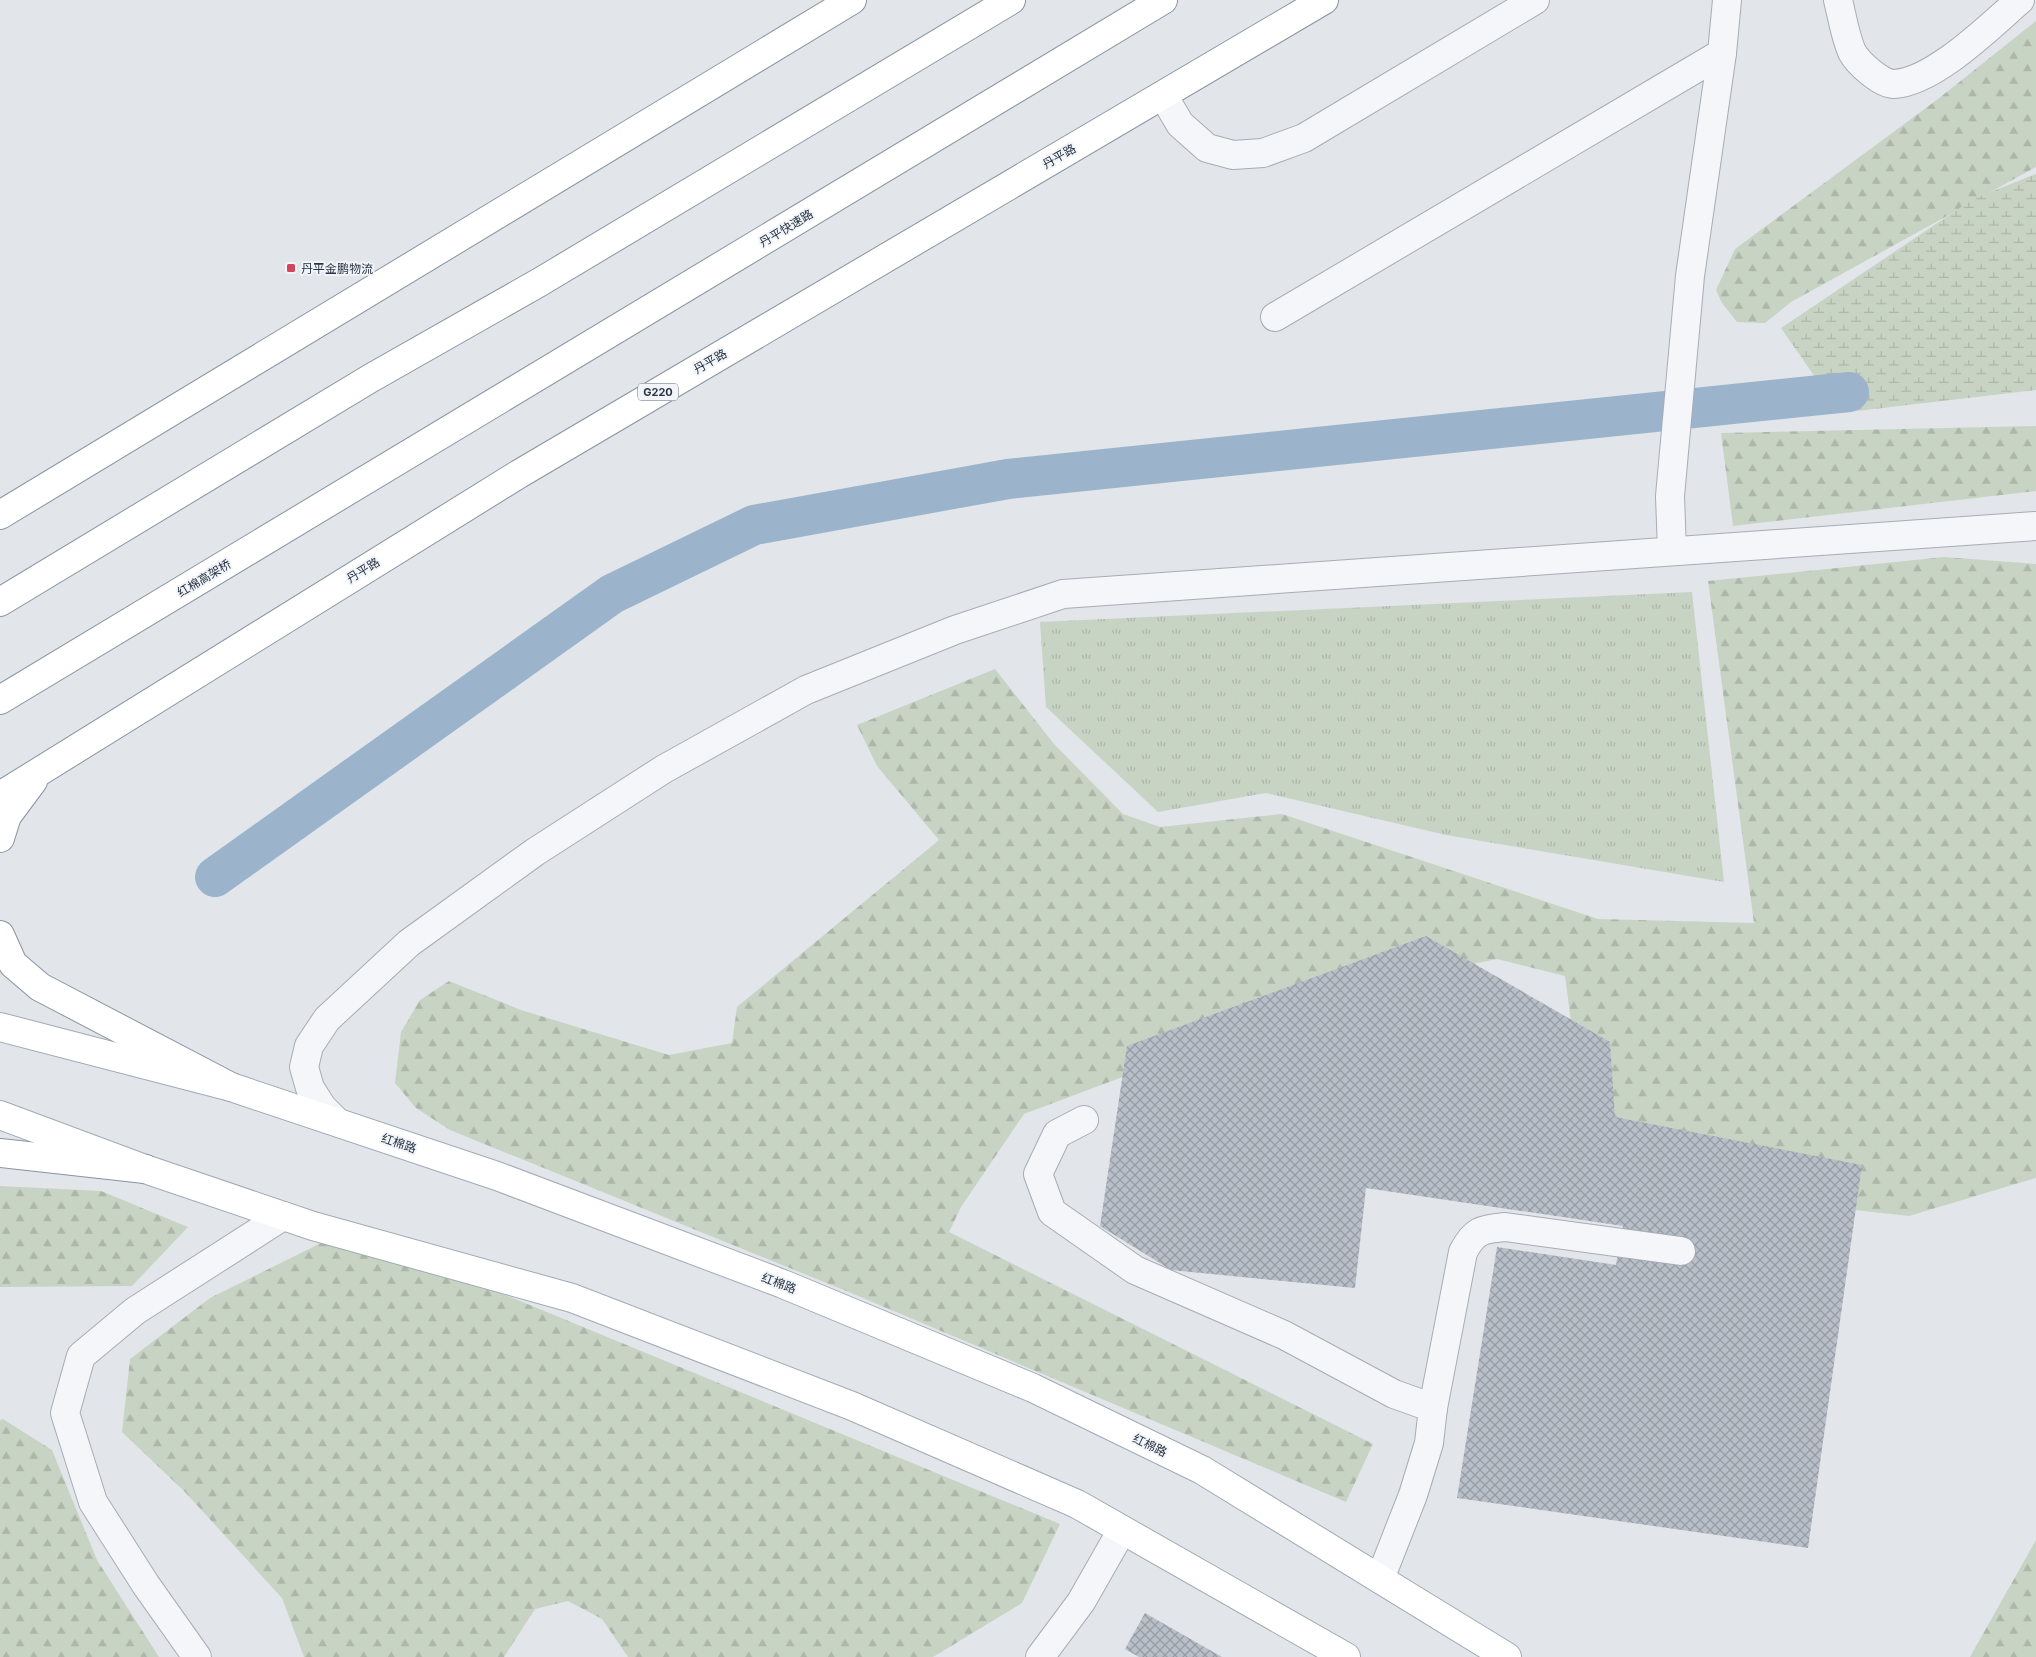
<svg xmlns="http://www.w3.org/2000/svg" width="2036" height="1657" viewBox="0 0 2036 1657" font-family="Inter,'Noto Sans SC',sans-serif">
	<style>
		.grass { fill: url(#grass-tufts) }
		.forest { fill: url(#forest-firs) }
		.wetland { fill: url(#wetland-marsh) }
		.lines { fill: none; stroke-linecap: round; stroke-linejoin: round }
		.canal { stroke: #9cb4cb; stroke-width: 40 }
		.building { fill: url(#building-cross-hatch) }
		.minor-casing { stroke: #a7acb5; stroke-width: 30 }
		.major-casing { stroke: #a1aab6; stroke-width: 30 }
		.highway-casing { stroke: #8993a1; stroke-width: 30 }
		.minor { stroke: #f5f6f9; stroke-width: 28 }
		.major { stroke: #fff; stroke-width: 28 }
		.highway { stroke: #fff; stroke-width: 28 }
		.poi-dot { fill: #d1455f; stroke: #f1f4f8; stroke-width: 2 }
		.labels { text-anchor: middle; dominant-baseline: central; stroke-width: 4; stroke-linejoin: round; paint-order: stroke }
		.shield { fill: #f1f4f8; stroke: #656d79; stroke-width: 1 }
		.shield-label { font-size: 11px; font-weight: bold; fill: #293343 }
		.street-label { font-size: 12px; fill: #293343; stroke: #f1f4f8 }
		.poi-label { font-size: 12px; fill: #293343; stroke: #f1f4f8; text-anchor: start }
	</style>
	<defs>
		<pattern id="grass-tufts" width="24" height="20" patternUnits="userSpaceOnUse" patternTransform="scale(1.25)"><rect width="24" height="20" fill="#c8d4c3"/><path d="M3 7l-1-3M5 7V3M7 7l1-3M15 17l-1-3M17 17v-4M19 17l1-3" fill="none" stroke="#acb6a9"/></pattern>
		<pattern id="forest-firs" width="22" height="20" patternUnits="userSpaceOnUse" patternTransform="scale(1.25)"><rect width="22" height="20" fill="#c8d4c3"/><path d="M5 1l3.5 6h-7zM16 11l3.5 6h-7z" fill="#acb6a9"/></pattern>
		<pattern id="wetland-marsh" width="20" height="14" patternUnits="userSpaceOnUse" patternTransform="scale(1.25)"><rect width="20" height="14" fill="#c8d4c3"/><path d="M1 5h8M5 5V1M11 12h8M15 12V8" fill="none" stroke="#acb6a9"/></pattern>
		<pattern id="building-cross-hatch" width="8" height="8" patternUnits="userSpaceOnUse" patternTransform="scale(1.25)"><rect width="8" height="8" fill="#b9bfc8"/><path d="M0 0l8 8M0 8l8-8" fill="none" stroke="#969ca4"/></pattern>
	</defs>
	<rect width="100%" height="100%" fill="#e2e5ea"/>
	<polygon class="grass" points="1692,592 1724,882 1446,835 1266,793 1158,812 1046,707 1040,622"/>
	<g class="forest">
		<polygon points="2036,21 2036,167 1791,302 1765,323 1737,322 1722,303 1716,290 1735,249 1938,99"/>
		<polygon points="2036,426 2036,491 1733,526 1721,433"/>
		<polygon points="1944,557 2036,564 2036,1178 1909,1216 1638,1186 1583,1112 1565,976 1497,959 1364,986 1024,1114 961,1207 949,1232 1373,1444 1346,1502 851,1293 450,1130 416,1108 395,1083 401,1032 420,1000 449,981 521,1010 669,1055 732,1043 737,1007 939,840 877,766 857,725 995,669 1054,744 1123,814 1160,827 1282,814 1598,919 1754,923 1708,581"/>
		<polygon points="0,1186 101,1191 188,1227 132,1286 0,1287"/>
		<polygon points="321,1243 457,1275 1060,1524 1022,1603 933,1657 628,1657 602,1619 568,1601 535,1609 504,1657 304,1657 282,1598 184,1491 122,1432 130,1359 210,1298"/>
		<polygon points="3,1419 52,1450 97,1560 159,1657 0,1657 0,1420"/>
		<polygon points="2036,1540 2036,1657 1970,1657"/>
	</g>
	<polygon class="wetland" points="2036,174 2036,390 1840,413 1781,328 1973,199"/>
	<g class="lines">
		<polyline class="canal" points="215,877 612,594 754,525 1008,479 1849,392"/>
	</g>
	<g class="building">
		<polygon points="1426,936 1610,1042 1615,1117 1862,1165 1808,1548 1457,1498 1497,1247 1616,1265 1623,1226 1366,1188 1355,1288 1171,1270 1100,1226 1127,1046"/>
		<polygon points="1145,1613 1222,1657 1139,1657 1125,1649"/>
	</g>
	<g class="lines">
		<defs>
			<g id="minor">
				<path d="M1838,0C1842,16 1845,36 1852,52C1858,63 1881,84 1894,84C1934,82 1990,26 2020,0"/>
				<polyline points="1163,95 1180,124 1207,148 1233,155 1263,153 1304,138 1535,0"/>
				<polyline points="1275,317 1722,53"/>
				<polyline points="1672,551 1670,496 1690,276 1722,53 1727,0"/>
				<polyline points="1084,1120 1057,1134 1038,1174 1052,1212 1135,1270 1284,1335 1394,1394 1433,1408 1429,1443 1413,1495 1380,1579"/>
				<polyline points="337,1122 322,1107 310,1088 304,1067 309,1046 327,1019 409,943 535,852 664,769 806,690 955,630 1063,594 2036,526"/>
				<path d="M1433,1408L1463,1252C1474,1231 1481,1229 1505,1227L1681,1251"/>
				<polyline points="197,1657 146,1585 93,1502 65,1413 81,1356 135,1311 283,1216"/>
				<polyline points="1040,1657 1081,1602 1122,1530"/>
			</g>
			<g id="major">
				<polyline points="0,1027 231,1087 497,1176 783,1284 1033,1388 1202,1470 1507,1657"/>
				<polyline points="0,1115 145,1169 313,1226 572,1298 852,1406 1077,1504 1346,1657"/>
			</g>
			<g id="highway">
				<polyline points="0,515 852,0"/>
				<polyline points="0,602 371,378 540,282 1011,0"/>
				<polyline points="0,700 1163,0"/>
				<polyline points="0,796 519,474 1324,0"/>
				<polyline points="0,838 7,816 33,781"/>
				<polyline points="0,935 13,964 40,987 231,1087"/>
				<polyline points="0,1153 145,1169"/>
			</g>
		</defs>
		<use href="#minor" class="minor-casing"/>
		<use href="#major" class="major-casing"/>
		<use href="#highway" class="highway-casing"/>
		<use href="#minor" class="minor"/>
		<use href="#major" class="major"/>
		<use href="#highway" class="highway"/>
	</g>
	<rect class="poi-dot" x="286" y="263" width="10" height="10" rx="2.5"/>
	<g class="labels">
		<rect class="shield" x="638" y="383.5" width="40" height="17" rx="4"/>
		<g class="shield-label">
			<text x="658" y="392">G220</text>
		</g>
		<g class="street-label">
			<text transform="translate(1059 156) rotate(-30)">丹平路</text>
			<text transform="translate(786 228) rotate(-31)">丹平快速路</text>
			<text transform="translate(710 361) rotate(-30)">丹平路</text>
			<text transform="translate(363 570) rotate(-32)">丹平路</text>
			<text transform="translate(204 578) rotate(-31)">红棉高架桥</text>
			<text transform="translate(399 1143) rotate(19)">红棉路</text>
			<text transform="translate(779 1283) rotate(21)">红棉路</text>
			<text transform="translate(1150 1445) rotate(26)">红棉路</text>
		</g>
		<g class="poi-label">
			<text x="301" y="268">丹平金鹏物流</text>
		</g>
	</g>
</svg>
